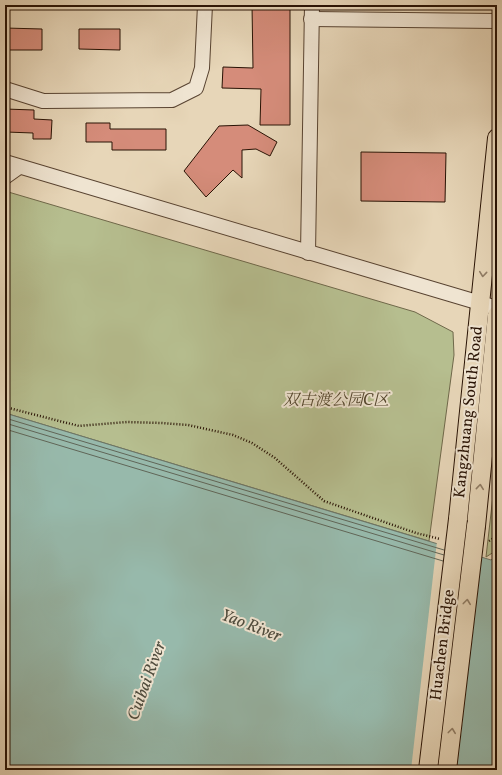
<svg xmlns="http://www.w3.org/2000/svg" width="502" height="775" viewBox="0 0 502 775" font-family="Vollkorn,'Noto Serif SC',serif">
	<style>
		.green { fill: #b6be8f; stroke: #6f684a }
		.water { fill: #97b9ab; stroke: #6b7668 }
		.pier { fill: #e7d6b8 }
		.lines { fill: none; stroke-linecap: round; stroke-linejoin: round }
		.shore { stroke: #606658; stroke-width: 1 }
		.building { fill: #d58c7a; stroke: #281204 }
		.minor-casing { stroke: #584331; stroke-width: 16 }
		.major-casing { stroke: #281204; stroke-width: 20 }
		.path { stroke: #281204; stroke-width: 2.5; stroke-dasharray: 1 2; stroke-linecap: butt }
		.minor { stroke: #efe4d1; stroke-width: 14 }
		.major { stroke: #e7d6b8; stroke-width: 18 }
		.major-bridge-casing { stroke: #281204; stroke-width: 20; stroke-linecap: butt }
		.major-bridge { stroke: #e7d6b8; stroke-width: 18 }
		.oneway { stroke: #917e67 }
		.labels { text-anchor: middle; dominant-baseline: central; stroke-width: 4; stroke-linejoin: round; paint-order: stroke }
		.park-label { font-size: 16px; font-style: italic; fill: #53462e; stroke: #efe4d1 }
		.street-label { font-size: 16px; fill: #281204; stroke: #efe4d1 }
		.water-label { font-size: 17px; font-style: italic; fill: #4f4c3e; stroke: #efe4d1 }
	</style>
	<rect width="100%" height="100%" fill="#e7d6b8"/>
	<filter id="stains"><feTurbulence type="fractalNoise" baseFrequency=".005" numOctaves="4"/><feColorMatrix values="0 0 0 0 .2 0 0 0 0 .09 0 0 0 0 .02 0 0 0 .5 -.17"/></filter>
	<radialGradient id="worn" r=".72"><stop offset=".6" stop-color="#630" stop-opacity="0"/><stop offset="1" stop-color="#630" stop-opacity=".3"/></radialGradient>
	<g class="green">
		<polygon points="5,191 415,312 453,332 454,355 429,541 5,413"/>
		<polygon points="497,461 497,550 486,557"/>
	</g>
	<polygon class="water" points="5,413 491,560 497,555 497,770 5,770"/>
	<polygon class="pier" points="437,541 481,555 457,770 411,770"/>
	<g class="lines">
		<g class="shore">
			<polyline points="5,418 444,550"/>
			<polyline points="5,423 444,555"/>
			<polyline points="5,429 443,561"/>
		</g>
	</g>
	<g class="building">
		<polygon points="252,5 290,5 290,125 260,125 261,89 222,88 223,67 253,68"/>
		<polygon points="5,28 42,29 42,50 5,50"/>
		<polygon points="79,29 120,29 120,50 79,49"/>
		<polygon points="5,109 34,110 34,119 52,120 51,139 33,139 33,133 6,132"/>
		<polygon points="86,123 110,123 110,129 166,129 166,150 112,150 112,142 86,142"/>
		<polygon points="248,125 277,142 270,156 256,149 242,150 242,178 233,170 206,197 184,171 219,126"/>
		<polygon points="361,152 446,153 445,202 361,201"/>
	</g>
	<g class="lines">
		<defs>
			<g id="minor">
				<polyline points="311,19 497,21"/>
				<polyline points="5,89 43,101 172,100 196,88 202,68 205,5"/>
				<polyline points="5,162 497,308"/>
				<polyline points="5,177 19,167"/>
				<polyline points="308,253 312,5"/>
			</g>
			<g id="major">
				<polyline points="458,519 497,138"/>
				<polyline points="476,526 497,315"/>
			</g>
		</defs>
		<use href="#minor" class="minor-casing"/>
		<use href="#major" class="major-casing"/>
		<g class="path">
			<polyline points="5,407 79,426 127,422 162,423 188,425 233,435 252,443 275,458 324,501 416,533 440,539"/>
			<polyline points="489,541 497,536"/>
		</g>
		<use href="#minor" class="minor"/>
		<use href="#major" class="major"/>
		<defs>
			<g id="major-bridge">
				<polyline points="428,770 458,519"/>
				<polyline points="447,770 476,526"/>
			</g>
		</defs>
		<use href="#major-bridge" class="major-bridge-casing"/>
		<use href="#major-bridge" class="major-bridge"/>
	</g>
	<defs><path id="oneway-chevron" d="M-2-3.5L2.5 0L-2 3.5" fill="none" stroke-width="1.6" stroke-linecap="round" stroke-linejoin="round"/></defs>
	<g class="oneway">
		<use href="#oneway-chevron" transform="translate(483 274) rotate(96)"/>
		<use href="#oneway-chevron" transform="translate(480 487) rotate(-84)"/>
		<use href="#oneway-chevron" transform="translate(467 602) rotate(-83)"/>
		<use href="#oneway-chevron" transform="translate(452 731) rotate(-83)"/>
	</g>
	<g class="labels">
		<g class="park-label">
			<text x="336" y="401">双古渡公园C区</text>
		</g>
		<g class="street-label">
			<text transform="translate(469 412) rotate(-84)">Kangzhuang South Road</text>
			<text transform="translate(443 645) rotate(-83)">Huachen Bridge</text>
		</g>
		<g class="water-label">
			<text transform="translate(251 626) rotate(21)">Yao River</text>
			<text transform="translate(147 681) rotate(-70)">Cuibai River</text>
		</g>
	</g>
	<rect width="502" height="775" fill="none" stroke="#e7d6b8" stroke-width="20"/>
	<rect x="6" y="6" width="490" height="763" fill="none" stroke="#281204" stroke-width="2"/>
	<rect x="10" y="10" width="482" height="755" fill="none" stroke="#281204"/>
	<rect width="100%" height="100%" filter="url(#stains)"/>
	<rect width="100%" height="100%" fill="url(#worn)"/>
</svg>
